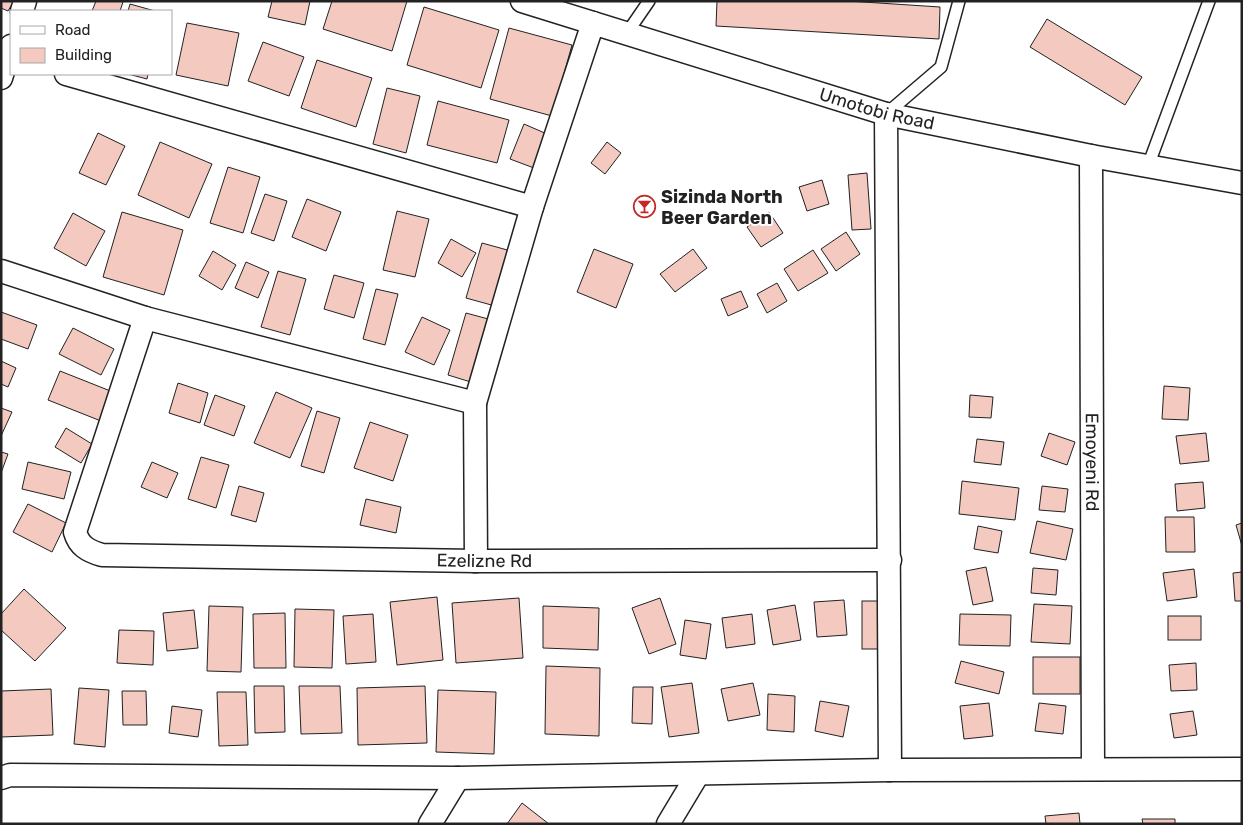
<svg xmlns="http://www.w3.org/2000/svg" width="1243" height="825" viewBox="0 0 1243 825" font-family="Rubik,sans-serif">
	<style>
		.building { fill: #f3c9c0; stroke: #222 }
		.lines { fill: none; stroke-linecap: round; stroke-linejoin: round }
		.lane-casing { stroke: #222; stroke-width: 14 }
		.street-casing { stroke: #222; stroke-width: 25 }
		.lane { stroke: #fff; stroke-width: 11 }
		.street { stroke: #fff; stroke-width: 22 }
		.labels { text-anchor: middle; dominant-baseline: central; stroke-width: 4; stroke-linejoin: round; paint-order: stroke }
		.street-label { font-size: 18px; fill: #222; stroke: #fff }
		.poi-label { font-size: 18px; font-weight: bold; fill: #222; stroke: #fff; text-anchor: start }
	</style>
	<rect width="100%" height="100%" fill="#fff"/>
	<g class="building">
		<polygon points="1,1 14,1 8,11 1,8"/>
		<polygon points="96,1 121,1 123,2 120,11 92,11"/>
		<polygon points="272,1 310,1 305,25 268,17"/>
		<polygon points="332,1 407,1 392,51 323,29"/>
		<polygon points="717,1 848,1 940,7 939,39 716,26"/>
		<polygon points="130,4 155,11 128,11"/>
		<polygon points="424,7 499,30 481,88 407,65"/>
		<polygon points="1047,19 1142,77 1125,105 1030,47"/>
		<polygon points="187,23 239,33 228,86 176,75"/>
		<polygon points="509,28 572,45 552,116 490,99"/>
		<polygon points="263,42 304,57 289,96 248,81"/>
		<polygon points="317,60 372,78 356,127 301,108"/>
		<polygon points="128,74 148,74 147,79"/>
		<polygon points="387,88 420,96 406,153 373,144"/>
		<polygon points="438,101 509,120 497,163 427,145"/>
		<polygon points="524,124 547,134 534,168 510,159"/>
		<polygon points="98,133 125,146 106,185 79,173"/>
		<polygon points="160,142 212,164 189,218 138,195"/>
		<polygon points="607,142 621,153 605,174 591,163"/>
		<polygon points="228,167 260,177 243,233 210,223"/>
		<polygon points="867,173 871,229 852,230 848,175"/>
		<polygon points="822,180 829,204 807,211 799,187"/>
		<polygon points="265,194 287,201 274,241 251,233"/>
		<polygon points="307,199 341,212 326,251 292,237"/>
		<polygon points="397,211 429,219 415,277 383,270"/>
		<polygon points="122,212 183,230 164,295 103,277"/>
		<polygon points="769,212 783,233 761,247 747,227"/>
		<polygon points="73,213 105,231 86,266 54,248"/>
		<polygon points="846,232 860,254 836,271 821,249"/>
		<polygon points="451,239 476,253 462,277 438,263"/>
		<polygon points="482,243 511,251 495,306 466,298"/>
		<polygon points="594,249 633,264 616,308 577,292"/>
		<polygon points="693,249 707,268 675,292 660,274"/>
		<polygon points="813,250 828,273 798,291 784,269"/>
		<polygon points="213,251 236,265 222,290 199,276"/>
		<polygon points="246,262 269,272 258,298 235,288"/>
		<polygon points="278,271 306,279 290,335 261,327"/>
		<polygon points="334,275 364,283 354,318 324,309"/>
		<polygon points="777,283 787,301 767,313 757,294"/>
		<polygon points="376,289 398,294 385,345 363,339"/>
		<polygon points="741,291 748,307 728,316 721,299"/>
		<polygon points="1,312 37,325 28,349 1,339"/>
		<polygon points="466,313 492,320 474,383 448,375"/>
		<polygon points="422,317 450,330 434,365 405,352"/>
		<polygon points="73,328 114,349 101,375 59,354"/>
		<polygon points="1,361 16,368 8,387 1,384"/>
		<polygon points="60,371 113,392 101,421 48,400"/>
		<polygon points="178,383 208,393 200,423 169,413"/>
		<polygon points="1164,386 1190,388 1188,420 1162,419"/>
		<polygon points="276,392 312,408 290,458 254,443"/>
		<polygon points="215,395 245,406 234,436 204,425"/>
		<polygon points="970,395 993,397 991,418 969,417"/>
		<polygon points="1,408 12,412 1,436"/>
		<polygon points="317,411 340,418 324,473 301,466"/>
		<polygon points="370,422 408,435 393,481 354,468"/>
		<polygon points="66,428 92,444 81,463 55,447"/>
		<polygon points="1049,433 1075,442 1067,465 1041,456"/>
		<polygon points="1206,433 1209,461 1180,464 1176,436"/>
		<polygon points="977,439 1004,442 1001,465 974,462"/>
		<polygon points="1,452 8,454 1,473"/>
		<polygon points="201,457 229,465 216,508 188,499"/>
		<polygon points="28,462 71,472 64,499 22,489"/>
		<polygon points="152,462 178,473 167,498 141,487"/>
		<polygon points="962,481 1019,488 1015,520 959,514"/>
		<polygon points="1203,482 1205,508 1177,511 1175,484"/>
		<polygon points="239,486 264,493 256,522 231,515"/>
		<polygon points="1042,486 1068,489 1065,512 1039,510"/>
		<polygon points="366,499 401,507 396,533 360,525"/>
		<polygon points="28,504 66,523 52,552 13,532"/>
		<polygon points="1165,517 1194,517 1195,552 1166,552"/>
		<polygon points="1037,521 1073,529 1066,560 1030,553"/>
		<polygon points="1242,523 1242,546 1236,525"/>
		<polygon points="978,526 1002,531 998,553 974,549"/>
		<polygon points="986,567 993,601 973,605 966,571"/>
		<polygon points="1033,568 1058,570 1056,595 1031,593"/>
		<polygon points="1194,569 1197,597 1167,601 1163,573"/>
		<polygon points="1242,572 1242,601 1235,601 1233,573"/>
		<polygon points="24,589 66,628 35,661 1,630 1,614"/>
		<polygon points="437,597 443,660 397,665 390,602"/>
		<polygon points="519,598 523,658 456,663 452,603"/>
		<polygon points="660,598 676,644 649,654 632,608"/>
		<polygon points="844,600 847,635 817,637 814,602"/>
		<rect x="862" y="601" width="22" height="48"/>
		<polygon points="1034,604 1072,606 1070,644 1031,642"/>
		<polygon points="795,605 801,640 773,645 767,610"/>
		<polygon points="209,606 243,607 241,672 207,671"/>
		<polygon points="543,606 599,608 598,650 543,648"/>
		<polygon points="295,609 334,610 332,668 294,667"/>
		<polygon points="194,610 198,648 167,651 163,613"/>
		<polygon points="285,613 286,668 254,668 253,614"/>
		<polygon points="373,614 376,662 346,664 343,616"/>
		<polygon points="752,614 755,644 726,648 722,618"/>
		<polygon points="960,614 1011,615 1010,646 959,645"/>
		<rect x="1168" y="616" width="33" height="24"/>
		<polygon points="685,620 711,624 706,659 680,655"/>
		<polygon points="119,630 154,631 153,665 117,663"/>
		<rect x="1033" y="657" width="47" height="37"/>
		<polygon points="961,661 1004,672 999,694 955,683"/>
		<polygon points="1196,663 1197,690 1171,691 1169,665"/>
		<polygon points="546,666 600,668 599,736 545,734"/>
		<polygon points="692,683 699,733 669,737 661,687"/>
		<polygon points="753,683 760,715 728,721 721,689"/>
		<polygon points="254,686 284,686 285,732 255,733"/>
		<polygon points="299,686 340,686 342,733 301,734"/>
		<polygon points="425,686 427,743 358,745 357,688"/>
		<polygon points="633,687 653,687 652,724 632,723"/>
		<polygon points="79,688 109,690 105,747 74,744"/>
		<polygon points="51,689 53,735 1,737 1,691"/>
		<polygon points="438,690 496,692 494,754 436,752"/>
		<polygon points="122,691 146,691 147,725 123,725"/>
		<polygon points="217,692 246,692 248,745 219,746"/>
		<polygon points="768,694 795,696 794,732 767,730"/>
		<polygon points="820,701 849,706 843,737 815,731"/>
		<polygon points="989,703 993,736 964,739 960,706"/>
		<polygon points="1039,703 1066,706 1063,734 1035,731"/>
		<polygon points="172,706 202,710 198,737 169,733"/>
		<polygon points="1193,711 1197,735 1174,738 1170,714"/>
		<polygon points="522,803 549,824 507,824"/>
		<polygon points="1079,813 1080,824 1046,824 1045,816"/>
		<polygon points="1142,819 1175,819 1175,824 1143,824"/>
	</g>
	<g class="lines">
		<defs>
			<g id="lane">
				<polyline points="627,33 649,1"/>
				<polyline points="886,114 941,67 959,1"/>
				<polyline points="1148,166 1209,1"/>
			</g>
			<g id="street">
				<path id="s1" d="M522,1L886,114L1091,156L1242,183"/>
				<polyline points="22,11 25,1"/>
				<polyline points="66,74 532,207"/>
				<polyline points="1,78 11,46"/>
				<polyline points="886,114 890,770"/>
				<path id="s2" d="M1091,156L1093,769"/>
				<polyline points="1,271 145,318 475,403"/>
				<path id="s3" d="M145,318L75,532C79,546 88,551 102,555L476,561L890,560"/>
				<polyline points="476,561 475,403 532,207 593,23"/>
				<polyline points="1,778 10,775 458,778 890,770 1242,769"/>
				<polyline points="430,824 458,778"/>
				<polyline points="668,824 698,774"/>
			</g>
		</defs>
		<use href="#lane" class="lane-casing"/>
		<use href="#street" class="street-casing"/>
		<use href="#lane" class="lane"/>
		<use href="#street" class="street"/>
	</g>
	<defs>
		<symbol id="bar-ring" viewBox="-11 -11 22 22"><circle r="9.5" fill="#fff" stroke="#c62828" stroke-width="1.5"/><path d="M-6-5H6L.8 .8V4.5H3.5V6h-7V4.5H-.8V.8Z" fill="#c62828"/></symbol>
	</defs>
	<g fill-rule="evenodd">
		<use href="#bar-ring" x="632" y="194" width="25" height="25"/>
	</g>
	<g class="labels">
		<g class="street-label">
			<text stroke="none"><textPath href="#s1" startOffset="371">Umotobi Road</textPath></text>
			<text stroke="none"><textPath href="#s2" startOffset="306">Emoyeni Rd</textPath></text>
			<text stroke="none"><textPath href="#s3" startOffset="645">Ezelizne Rd</textPath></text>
		</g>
		<g class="poi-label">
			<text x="661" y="197">Sizinda North<tspan x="661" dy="21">Beer Garden</tspan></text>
		</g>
	</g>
	<rect width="1243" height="825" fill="none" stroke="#222222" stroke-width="5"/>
	<rect x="10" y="10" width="162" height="65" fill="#ffffff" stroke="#a7a7a7"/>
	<rect x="20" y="26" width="25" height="8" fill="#ffffff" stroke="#a7a7a7"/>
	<text x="55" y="35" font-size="15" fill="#222222">Road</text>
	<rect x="20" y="48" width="25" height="15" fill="#f3c9c0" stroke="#a7a7a7"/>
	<text x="55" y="60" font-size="15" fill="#222222">Building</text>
</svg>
